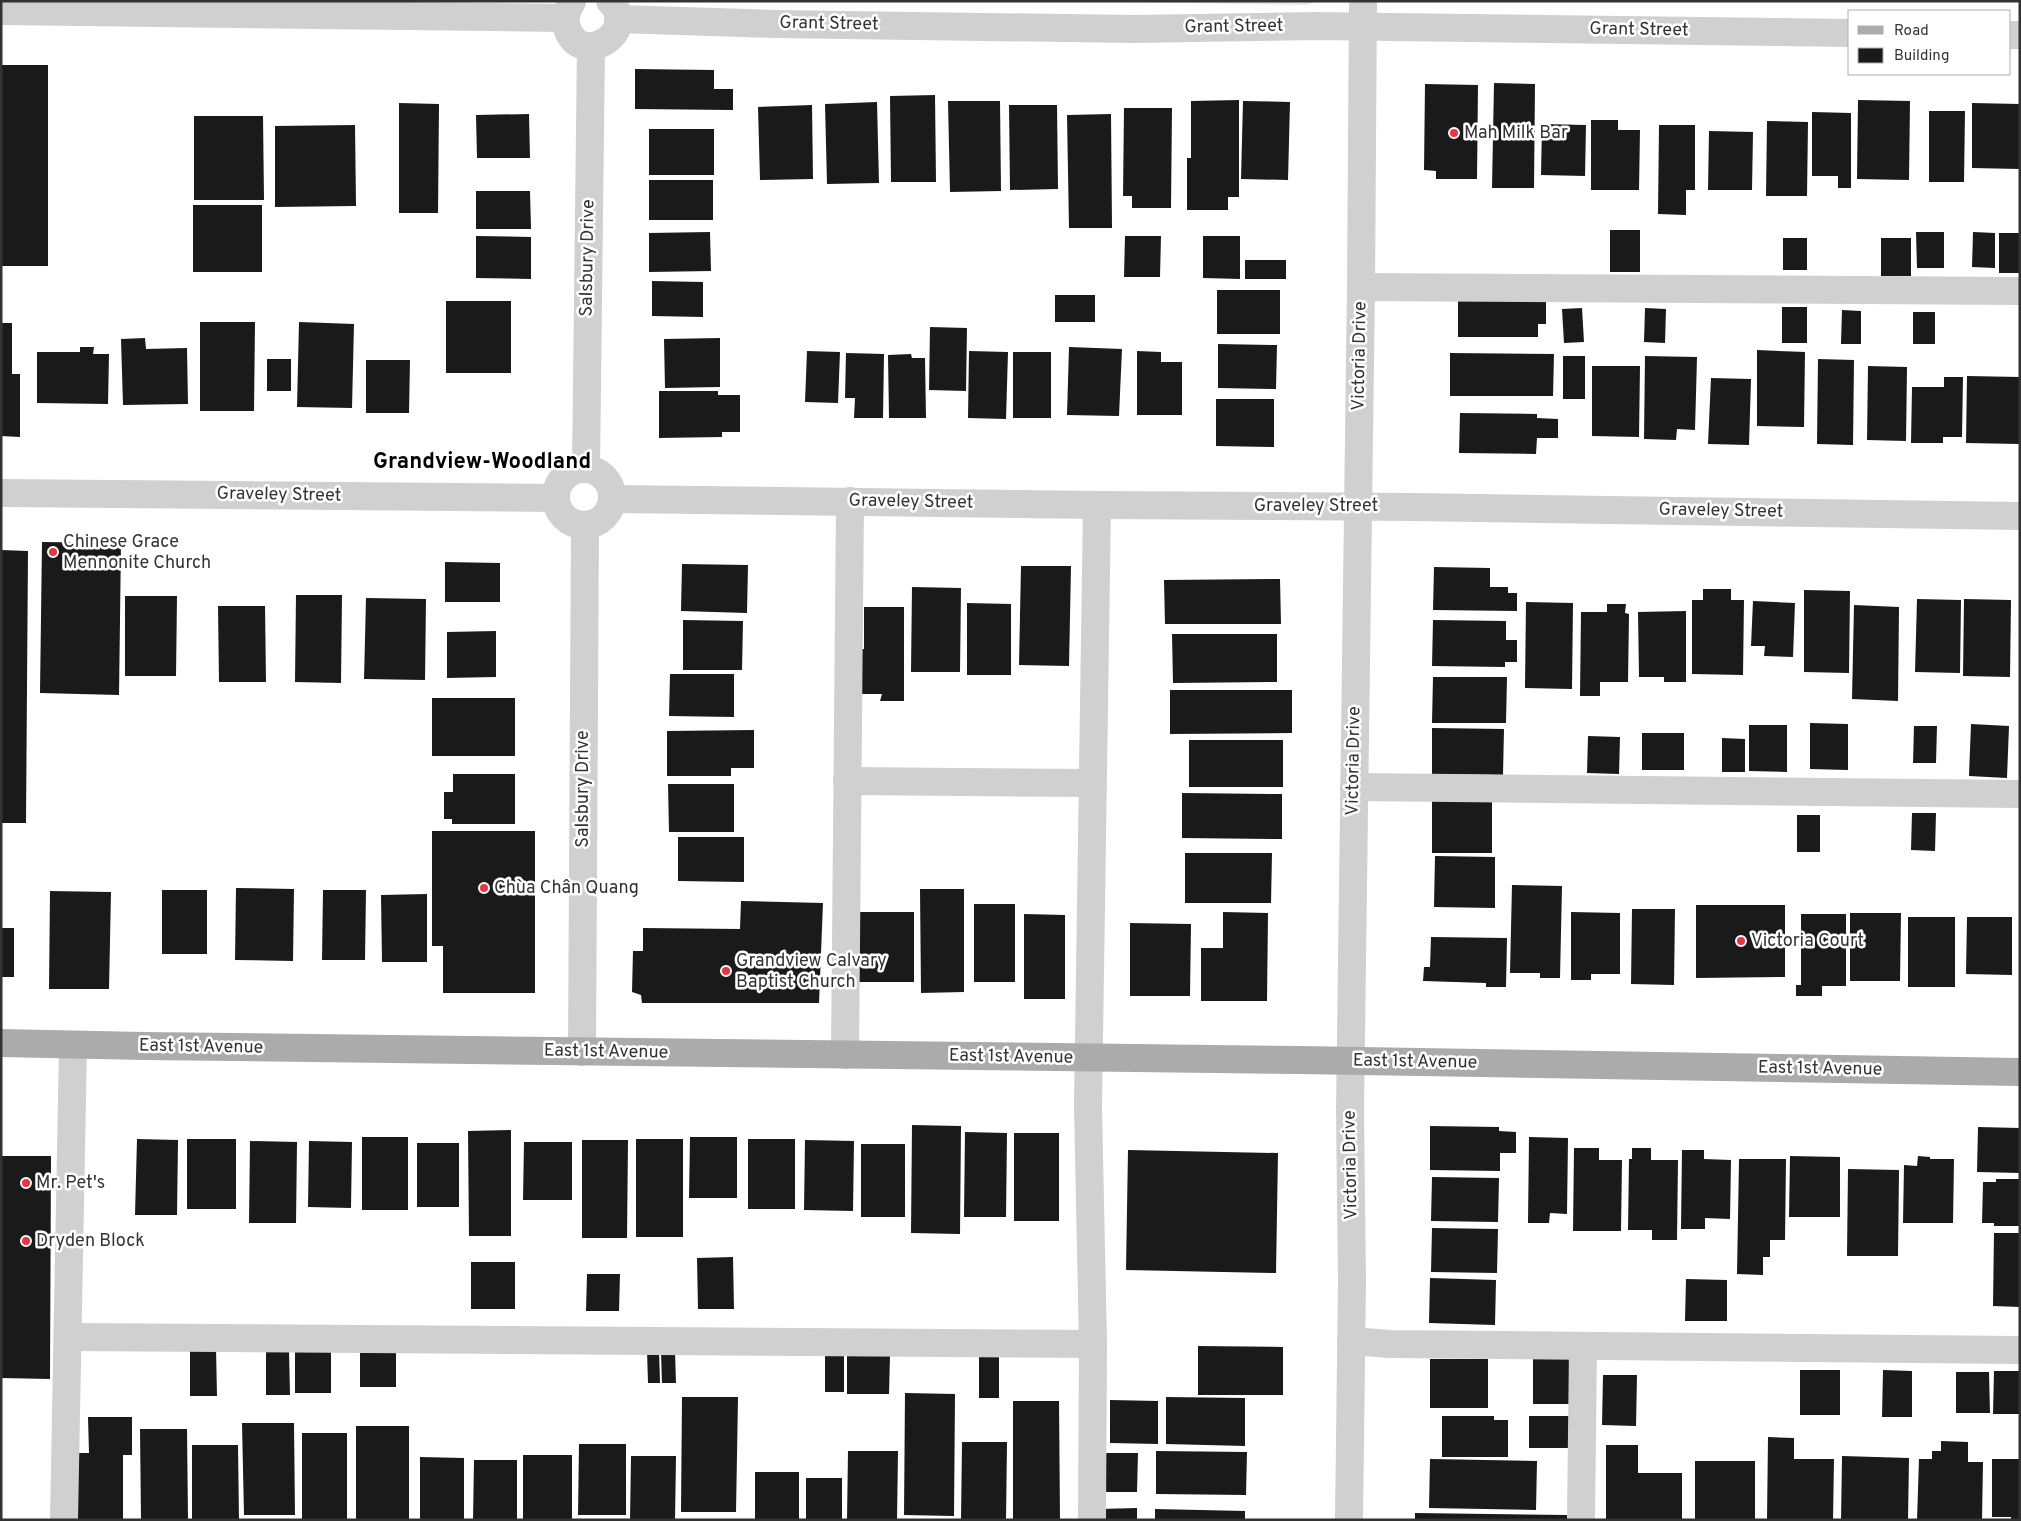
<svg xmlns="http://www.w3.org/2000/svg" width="2021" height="1521" viewBox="0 0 2021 1521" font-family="Overpass,sans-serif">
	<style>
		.green { fill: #e6ecde }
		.building { fill: #1a1a1a }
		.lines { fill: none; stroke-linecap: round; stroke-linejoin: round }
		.minor { stroke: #d0d0d0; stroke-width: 28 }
		.major { stroke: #ababab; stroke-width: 28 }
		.poi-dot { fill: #eb3442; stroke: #fff; stroke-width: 2 }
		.labels { text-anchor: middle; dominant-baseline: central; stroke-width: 5; stroke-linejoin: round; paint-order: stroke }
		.street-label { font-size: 18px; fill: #333; stroke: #fff }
		.poi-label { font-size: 18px; fill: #333; stroke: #fff; text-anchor: start }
		.district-label { font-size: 22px; font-weight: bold; fill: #000; stroke: #fff }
	</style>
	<rect width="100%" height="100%" fill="#fff"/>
	<polygon class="green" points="1061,1 1319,1 1307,5"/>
	<g class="building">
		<rect x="1" y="65" width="47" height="201"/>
		<polygon points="635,69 714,70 714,89 733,89 733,110 635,109"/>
		<polygon points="1494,83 1535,84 1534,188 1492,188"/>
		<polygon points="1425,84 1478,85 1477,179 1436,179 1436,171 1424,170"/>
		<polygon points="935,95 936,182 891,182 890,96"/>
		<polygon points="1239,100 1239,197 1228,197 1228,210 1187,210 1187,158 1191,158 1191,101"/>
		<polygon points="1858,100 1910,101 1909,180 1857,179"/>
		<polygon points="948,101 1000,101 1001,191 950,192"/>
		<polygon points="1243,101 1290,102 1288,180 1241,179"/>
		<polygon points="877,102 879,183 827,184 825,104"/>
		<polygon points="399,103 439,104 438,213 399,213"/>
		<polygon points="1972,103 2020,104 2020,169 1972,168"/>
		<polygon points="812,105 813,179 760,180 758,107"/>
		<polygon points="1009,105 1057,105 1058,189 1010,190"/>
		<polygon points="1124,108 1172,108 1171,208 1132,208 1132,196 1123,196"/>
		<polygon points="1929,111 1965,111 1964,182 1929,182"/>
		<polygon points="1812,112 1851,113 1851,188 1838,188 1838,176 1812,176"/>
		<polygon points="529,114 530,158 477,158 476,115"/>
		<polygon points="1111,114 1112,228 1069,228 1067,115"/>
		<polygon points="194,116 263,116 264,200 194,200"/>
		<polygon points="1591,120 1618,120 1618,130 1640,130 1639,190 1591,190"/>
		<polygon points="1767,121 1808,122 1807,196 1766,196"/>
		<polygon points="1542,124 1586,125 1585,176 1541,175"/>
		<polygon points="355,125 356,206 275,207 275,126"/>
		<polygon points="1659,125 1695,125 1695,190 1686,190 1686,215 1658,214"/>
		<rect x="649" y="129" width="65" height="46"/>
		<polygon points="1709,131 1753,132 1752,190 1708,190"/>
		<rect x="649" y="180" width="64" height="40"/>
		<polygon points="476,191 530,191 531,229 476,229"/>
		<rect x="193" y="205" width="69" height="67"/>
		<rect x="1610" y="230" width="30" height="42"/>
		<polygon points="710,232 711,271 649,272 649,233"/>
		<polygon points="1916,232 1944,232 1944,268 1917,268"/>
		<polygon points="1973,232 1995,233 1995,268 1972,267"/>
		<rect x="1999" y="233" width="21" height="40"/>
		<polygon points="476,236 531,237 531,279 476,278"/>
		<polygon points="1125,236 1161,236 1160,277 1124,277"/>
		<polygon points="1203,236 1240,236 1240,279 1203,278"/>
		<rect x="1783" y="238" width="24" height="32"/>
		<rect x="1881" y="238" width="30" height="38"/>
		<rect x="1245" y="260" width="41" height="19"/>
		<polygon points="652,281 703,282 703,317 652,316"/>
		<rect x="1217" y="290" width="63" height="44"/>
		<rect x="1055" y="295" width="40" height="27"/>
		<polygon points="1458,296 1546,297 1546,324 1538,324 1538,337 1458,337"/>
		<rect x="446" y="301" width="65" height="72"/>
		<rect x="1782" y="307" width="25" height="36"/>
		<polygon points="1582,308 1584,342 1564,343 1562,309"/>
		<polygon points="1645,308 1666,309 1665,343 1644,342"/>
		<polygon points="1842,310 1861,311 1861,344 1841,344"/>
		<rect x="1913" y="312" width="22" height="32"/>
		<polygon points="200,322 255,322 254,411 200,411"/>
		<polygon points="299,322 354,324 352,408 297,407"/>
		<polygon points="1,323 12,323 12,374 20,374 20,437 1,436"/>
		<polygon points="930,327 967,328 966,391 929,390"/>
		<polygon points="145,338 146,349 187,348 188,404 123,405 121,339"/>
		<polygon points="720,338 720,387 665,388 664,339"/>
		<polygon points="1218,344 1277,345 1276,389 1218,388"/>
		<polygon points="80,347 94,347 93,354 109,354 108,404 37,403 37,352 80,352"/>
		<polygon points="1069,347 1122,349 1119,416 1067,415"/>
		<polygon points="1757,350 1805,352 1804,427 1757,426"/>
		<polygon points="807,351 840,352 838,403 805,402"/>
		<polygon points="969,351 1008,352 1006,419 968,418"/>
		<polygon points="1137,351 1161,352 1161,362 1182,362 1182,415 1137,415"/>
		<rect x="1013" y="352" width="38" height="66"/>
		<polygon points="846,353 884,354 883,418 854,418 855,398 845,398"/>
		<polygon points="1450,353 1554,354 1553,396 1450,396"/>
		<polygon points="911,354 912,358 925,358 926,418 889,418 888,355"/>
		<rect x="1563" y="356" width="22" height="43"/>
		<polygon points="1645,356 1697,357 1695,430 1677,429 1676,440 1644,439"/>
		<rect x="267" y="359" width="24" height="32"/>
		<polygon points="1818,359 1854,360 1853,445 1817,444"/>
		<polygon points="366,360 410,360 409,413 366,413"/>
		<polygon points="1592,366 1640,366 1639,437 1592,436"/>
		<polygon points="1868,366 1907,367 1906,441 1867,440"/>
		<polygon points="1967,376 2020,377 2019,444 1966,443"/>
		<polygon points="1944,377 1963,377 1962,437 1943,437 1943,443 1911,443 1912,387 1944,387"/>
		<polygon points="1711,378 1751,379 1749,445 1708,444"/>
		<polygon points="659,391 718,391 718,395 740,395 740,432 722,432 722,437 659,438"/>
		<polygon points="1216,399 1274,399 1274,447 1216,446"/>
		<polygon points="1460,413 1537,414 1537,418 1558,419 1558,438 1537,438 1536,454 1459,453"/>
		<polygon points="42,542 121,543 119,695 40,693"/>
		<polygon points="1,550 28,551 26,823 1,823"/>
		<polygon points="445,562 500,563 500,602 445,602"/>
		<polygon points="682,564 748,565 747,613 681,611"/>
		<polygon points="1021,566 1071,566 1069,666 1019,665"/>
		<polygon points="1434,567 1490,568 1490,587 1508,587 1508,593 1517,593 1517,611 1433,610"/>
		<polygon points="1280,579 1281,624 1165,624 1164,580"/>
		<polygon points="912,587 961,588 960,672 911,672"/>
		<polygon points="1703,589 1731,589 1731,600 1744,600 1743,675 1692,674 1692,600 1703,600"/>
		<polygon points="1804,590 1850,591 1849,673 1804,672"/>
		<polygon points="296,595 342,595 341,683 295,682"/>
		<polygon points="125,596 177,596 176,676 125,676"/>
		<polygon points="366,598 426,599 425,680 364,679"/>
		<polygon points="1917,599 1961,600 1960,673 1915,672"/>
		<polygon points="1964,599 2011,600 2010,677 1963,676"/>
		<polygon points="1753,601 1795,603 1793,657 1764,656 1765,646 1751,646"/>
		<polygon points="1526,602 1573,603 1572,689 1525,688"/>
		<polygon points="967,603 1011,604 1011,675 967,675"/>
		<polygon points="1607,604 1626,604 1625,613 1629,614 1628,682 1600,682 1600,696 1580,696 1581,612 1607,612"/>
		<polygon points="1854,605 1899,607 1898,701 1852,699"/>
		<polygon points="218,606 265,606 266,682 219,682"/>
		<polygon points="864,607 904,607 904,701 880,701 882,694 857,694 857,649 864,649"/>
		<polygon points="1686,611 1686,682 1664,682 1664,677 1639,677 1638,612"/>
		<polygon points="683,620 743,621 742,670 683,670"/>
		<polygon points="1433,620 1506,621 1506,640 1517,640 1517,662 1505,662 1505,667 1432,666"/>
		<polygon points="496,631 496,677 447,678 447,632"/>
		<polygon points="1172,634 1277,634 1277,682 1173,683"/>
		<polygon points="670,674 734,674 734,717 669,716"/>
		<polygon points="1433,677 1507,677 1506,723 1432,723"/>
		<polygon points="1170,690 1292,690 1292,733 1170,734"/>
		<rect x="432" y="698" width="83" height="58"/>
		<polygon points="1810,723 1848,724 1848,770 1810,769"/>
		<polygon points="1971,724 2009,726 2007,778 1969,776"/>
		<polygon points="1749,725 1787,725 1787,772 1749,771"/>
		<polygon points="1914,726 1937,726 1936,763 1913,763"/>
		<polygon points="1432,728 1504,729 1503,775 1432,774"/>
		<polygon points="754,730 754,768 731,768 731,776 667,776 667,731"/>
		<rect x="1642" y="733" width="42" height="37"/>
		<polygon points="1588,736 1620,737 1619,774 1587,773"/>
		<polygon points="1722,738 1745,739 1745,772 1722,772"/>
		<rect x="1189" y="740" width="94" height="47"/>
		<polygon points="453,774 515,774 515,824 452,824 452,819 444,819 444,792 453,792"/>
		<polygon points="668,784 734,784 734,832 669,832"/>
		<polygon points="1182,793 1282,794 1282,839 1182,838"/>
		<polygon points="1432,801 1492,802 1492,853 1432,853"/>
		<polygon points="1912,813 1936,813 1935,851 1911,850"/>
		<rect x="1797" y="815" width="23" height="37"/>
		<polygon points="432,831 535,831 535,993 443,993 443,946 432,946"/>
		<polygon points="678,837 744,837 744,882 678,881"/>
		<polygon points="1185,853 1272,853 1271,903 1185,903"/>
		<polygon points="1435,856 1495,857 1495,908 1434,907"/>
		<polygon points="1512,885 1562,886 1560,978 1540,978 1540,973 1510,973"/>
		<polygon points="236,888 294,889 293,961 235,960"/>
		<polygon points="920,889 964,889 964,992 921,993"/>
		<rect x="162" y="890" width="45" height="64"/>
		<polygon points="323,890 366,890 365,960 322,960"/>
		<polygon points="50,891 111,892 109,989 49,989"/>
		<polygon points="427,894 427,962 382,962 381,895"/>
		<polygon points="741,901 823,903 819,1003 642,1003 641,995 632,992 633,951 643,951 643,928 740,929"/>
		<rect x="974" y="904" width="41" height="78"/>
		<polygon points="1696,905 1785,905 1785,977 1696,978"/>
		<polygon points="1632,909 1675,909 1674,985 1631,984"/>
		<rect x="857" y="912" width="57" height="70"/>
		<polygon points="1223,912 1268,913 1267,1001 1201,1001 1201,948 1223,948"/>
		<polygon points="1571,912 1620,913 1620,974 1591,974 1591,980 1571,980"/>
		<polygon points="1850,913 1901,913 1900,981 1850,981"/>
		<polygon points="1024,914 1065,915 1065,999 1024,999"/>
		<polygon points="1801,914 1846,914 1846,986 1822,986 1822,996 1796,996 1796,985 1801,985"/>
		<rect x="1908" y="917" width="47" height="70"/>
		<polygon points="1967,917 2012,917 2012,975 1966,974"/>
		<polygon points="1130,923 1191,924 1190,996 1130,996"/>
		<rect x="1" y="928" width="13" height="49"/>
		<polygon points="1431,937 1507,938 1506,987 1486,987 1486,983 1423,981 1424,967 1430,967"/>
		<polygon points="912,1125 961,1126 960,1234 911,1233"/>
		<polygon points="1430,1126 1499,1127 1499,1131 1516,1132 1516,1153 1500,1153 1500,1171 1430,1170"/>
		<polygon points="1978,1127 2020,1128 2020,1173 1977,1172"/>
		<polygon points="511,1130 511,1236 469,1236 468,1131"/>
		<polygon points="965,1132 1007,1133 1006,1217 964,1217"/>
		<rect x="1014" y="1133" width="45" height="88"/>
		<rect x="362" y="1137" width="46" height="73"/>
		<polygon points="690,1137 737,1137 737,1198 689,1198"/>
		<polygon points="1529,1137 1568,1138 1567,1214 1550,1213 1549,1223 1528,1223"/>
		<polygon points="137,1139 178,1140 177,1215 135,1215"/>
		<rect x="187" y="1139" width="49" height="70"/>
		<rect x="636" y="1139" width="47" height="98"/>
		<rect x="748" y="1139" width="47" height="70"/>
		<polygon points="582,1140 628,1140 627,1238 582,1238"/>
		<polygon points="805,1140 854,1141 853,1211 804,1210"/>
		<polygon points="250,1141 297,1142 296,1223 249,1223"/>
		<polygon points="309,1141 352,1142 351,1208 308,1207"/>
		<polygon points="524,1142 572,1142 572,1200 523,1200"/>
		<rect x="417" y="1143" width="42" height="64"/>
		<rect x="861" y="1144" width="44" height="73"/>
		<polygon points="1574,1148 1599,1148 1599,1160 1622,1160 1621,1231 1573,1231"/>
		<polygon points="1632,1148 1651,1148 1651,1160 1678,1160 1677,1240 1652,1240 1652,1230 1628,1230 1629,1159 1632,1159"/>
		<polygon points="1128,1150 1278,1153 1276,1273 1126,1270"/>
		<polygon points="1682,1150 1704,1150 1704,1159 1731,1160 1730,1219 1705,1218 1705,1229 1681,1229"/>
		<polygon points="1,1156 51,1156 50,1379 1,1378"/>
		<polygon points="1790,1156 1840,1157 1840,1217 1789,1217"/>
		<polygon points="1918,1156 1930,1157 1930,1159 1954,1159 1953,1223 1903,1223 1904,1165 1917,1166"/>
		<polygon points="1739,1159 1786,1159 1785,1240 1770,1240 1770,1257 1763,1257 1763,1275 1737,1274"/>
		<polygon points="1848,1169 1899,1170 1898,1256 1847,1256"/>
		<polygon points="1432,1177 1499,1178 1498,1222 1431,1221"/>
		<polygon points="1996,1179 2020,1179 2020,1226 1994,1226 1994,1223 1982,1223 1983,1182 1996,1182"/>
		<polygon points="1432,1228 1498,1229 1497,1273 1431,1272"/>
		<polygon points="1994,1233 2020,1233 2020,1307 1993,1306"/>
		<polygon points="733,1257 734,1309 698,1309 697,1258"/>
		<rect x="471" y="1262" width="44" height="47"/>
		<polygon points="587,1274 620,1274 619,1311 586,1311"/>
		<polygon points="1430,1278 1496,1280 1495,1325 1429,1323"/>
		<polygon points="1686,1279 1727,1280 1727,1321 1685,1321"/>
		<polygon points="1198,1346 1283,1347 1283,1395 1198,1395"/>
		<polygon points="190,1348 216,1348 217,1396 190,1396"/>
		<rect x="360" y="1348" width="36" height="39"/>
		<polygon points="266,1351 289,1351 290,1395 266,1395"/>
		<rect x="295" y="1351" width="36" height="42"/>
		<polygon points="647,1351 659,1351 660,1383 648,1383"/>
		<polygon points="661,1352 675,1352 676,1383 662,1383"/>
		<rect x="825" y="1353" width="19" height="39"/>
		<polygon points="847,1354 890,1355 889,1394 847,1394"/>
		<rect x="979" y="1357" width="20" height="41"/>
		<rect x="1430" y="1359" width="58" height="49"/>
		<rect x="1533" y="1359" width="38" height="45"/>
		<rect x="1800" y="1370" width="40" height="45"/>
		<polygon points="1883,1370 1912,1371 1912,1417 1882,1417"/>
		<polygon points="1994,1371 2020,1371 2020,1414 1993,1414"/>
		<polygon points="1956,1372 1989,1372 1990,1413 1956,1413"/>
		<polygon points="1603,1375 1637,1375 1636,1426 1602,1425"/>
		<polygon points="905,1393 955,1394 954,1516 904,1515"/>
		<polygon points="682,1397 738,1397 736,1512 681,1512"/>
		<polygon points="1166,1397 1245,1398 1245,1446 1166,1444"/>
		<polygon points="1110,1400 1158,1401 1158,1444 1110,1443"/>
		<polygon points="1013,1401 1059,1401 1060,1520 1013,1520"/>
		<polygon points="1442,1416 1494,1416 1494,1420 1508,1420 1508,1457 1442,1457"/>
		<polygon points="1529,1416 1569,1416 1568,1448 1529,1448"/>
		<polygon points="88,1417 132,1417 132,1455 123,1455 123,1520 77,1520 77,1453 89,1453"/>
		<polygon points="242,1423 294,1423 295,1515 244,1515"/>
		<rect x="356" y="1426" width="53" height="94"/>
		<polygon points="140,1429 187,1429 188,1520 141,1520"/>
		<rect x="302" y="1433" width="45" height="87"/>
		<polygon points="1768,1437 1794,1438 1794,1459 1834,1459 1833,1520 1767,1520"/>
		<polygon points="1941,1441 1968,1442 1968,1462 1983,1462 1982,1520 1917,1520 1919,1459 1932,1459 1932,1451 1941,1451"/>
		<polygon points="962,1442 1007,1442 1006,1520 961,1520"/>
		<polygon points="579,1444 626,1444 626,1515 578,1515"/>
		<polygon points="192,1445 238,1445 239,1520 192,1520"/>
		<polygon points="1606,1445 1638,1445 1638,1473 1682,1473 1682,1520 1606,1520"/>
		<polygon points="848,1451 898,1451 897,1520 847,1520"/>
		<polygon points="1156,1451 1247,1452 1246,1495 1156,1494"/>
		<polygon points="1100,1453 1138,1453 1137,1492 1100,1492"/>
		<rect x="523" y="1455" width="49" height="65"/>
		<polygon points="631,1456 676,1456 675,1520 630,1520"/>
		<polygon points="1842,1456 1909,1458 1908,1520 1841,1520"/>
		<polygon points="420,1457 464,1458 464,1520 420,1520"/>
		<polygon points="1430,1459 1537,1461 1536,1510 1429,1508"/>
		<polygon points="1992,1459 2020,1459 2020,1520 2011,1520 2011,1517 1992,1517"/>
		<polygon points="474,1460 517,1460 517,1520 473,1520"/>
		<rect x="1695" y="1461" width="60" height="59"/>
		<rect x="755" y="1472" width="44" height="48"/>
		<rect x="806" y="1478" width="36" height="42"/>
		<polygon points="1137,1508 1137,1520 1099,1520 1099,1509"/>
		<polygon points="1155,1509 1245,1511 1245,1520 1155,1520"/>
		<polygon points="1415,1513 1567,1515 1567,1520 1415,1520"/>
	</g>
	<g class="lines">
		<g class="minor">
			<path d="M572,2C567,9 564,19 567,28C580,69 641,32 610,1"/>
			<polyline points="1,11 565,18"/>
			<polyline points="618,19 776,24 1134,29 1315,26 1850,33"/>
			<polyline points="2010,35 2020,35"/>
			<polyline points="1361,287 2020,291"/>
			<circle cx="584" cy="497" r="28"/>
			<polyline points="586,469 591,46"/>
			<polyline points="1,493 556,498"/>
			<polyline points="613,499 1097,505 1412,507 2020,516"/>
			<polyline points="847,781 1092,783"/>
			<polyline points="1354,787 2020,794"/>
			<polyline points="582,1052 585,526"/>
			<polyline points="845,1055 850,501"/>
			<polyline points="68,1337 1093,1344"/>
			<polyline points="1351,1341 1390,1344 2020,1350"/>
			<polyline points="64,1520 73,1045"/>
			<polyline points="1092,1520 1093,1344 1088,1106 1097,505"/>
			<polyline points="1349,1520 1352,1281 1350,1112 1361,287 1363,1"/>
			<polyline points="1581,1520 1583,1346"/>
		</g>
		<polyline class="major" points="1,1043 145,1046 1299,1060 2020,1072"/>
	</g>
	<g class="poi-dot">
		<circle cx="1454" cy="133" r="5"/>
		<circle cx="53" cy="552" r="5"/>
		<circle cx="484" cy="888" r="5"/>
		<circle cx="1741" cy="941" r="5"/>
		<circle cx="726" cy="971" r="5"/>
		<circle cx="26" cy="1183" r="5"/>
		<circle cx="26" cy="1241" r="5"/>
	</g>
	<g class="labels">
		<g class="street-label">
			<text transform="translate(829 24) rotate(1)">Grant Street</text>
			<text transform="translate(1234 27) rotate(-1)">Grant Street</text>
			<text transform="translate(1639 30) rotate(1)">Grant Street</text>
			<text transform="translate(588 258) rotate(-89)">Salsbury Drive</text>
			<text transform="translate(1360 356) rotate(-89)">Victoria Drive</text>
			<text transform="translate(279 495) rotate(1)">Graveley Street</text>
			<text transform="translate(911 502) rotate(1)">Graveley Street</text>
			<text x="1316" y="506">Graveley Street</text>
			<text transform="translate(1721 511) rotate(1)">Graveley Street</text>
			<text transform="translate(1354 761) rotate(-89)">Victoria Drive</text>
			<text transform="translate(583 789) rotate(-90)">Salsbury Drive</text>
			<text transform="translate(201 1047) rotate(1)">East 1st Avenue</text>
			<text transform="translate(606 1052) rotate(1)">East 1st Avenue</text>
			<text transform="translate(1011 1057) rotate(1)">East 1st Avenue</text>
			<text transform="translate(1415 1062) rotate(1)">East 1st Avenue</text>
			<text transform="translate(1820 1069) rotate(1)">East 1st Avenue</text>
			<text transform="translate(1351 1165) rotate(-91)">Victoria Drive</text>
		</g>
		<g class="poi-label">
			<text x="1464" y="133">Mah Milk Bar</text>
			<text x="63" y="542">Chinese Grace<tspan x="63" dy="21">Mennonite Church</tspan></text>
			<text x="494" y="888">Chùa Chân Quang</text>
			<text x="1751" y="941">Victoria Court</text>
			<text x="736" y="961">Grandview Calvary<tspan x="736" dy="21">Baptist Church</tspan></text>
			<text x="36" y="1183">Mr. Pet's</text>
			<text x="36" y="1241">Dryden Block</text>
		</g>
		<g class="district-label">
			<text x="482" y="462">Grandview-Woodland</text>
		</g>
	</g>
	<rect width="2021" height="1521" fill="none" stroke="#333333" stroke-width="5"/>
	<rect x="1848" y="10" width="162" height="65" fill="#ffffff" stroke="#adadad"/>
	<rect x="1858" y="26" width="25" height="8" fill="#ababab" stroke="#adadad"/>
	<text x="1894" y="35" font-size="15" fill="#333333">Road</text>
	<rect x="1858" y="48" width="25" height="15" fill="#1a1a1a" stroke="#adadad"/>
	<text x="1894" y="60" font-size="15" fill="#333333">Building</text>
</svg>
